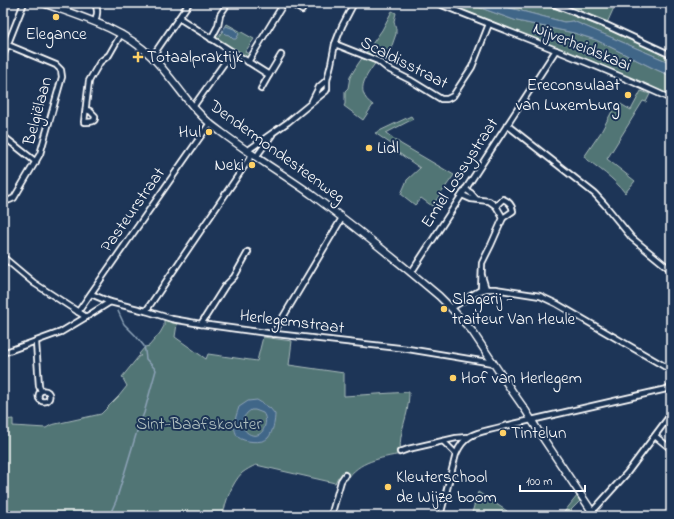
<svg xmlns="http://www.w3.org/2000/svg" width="674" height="519" viewBox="0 0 674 519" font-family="'Indie Flower',sans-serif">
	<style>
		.green { fill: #517474; stroke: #a8baba }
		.water { fill: #416688; stroke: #8da3b8; fill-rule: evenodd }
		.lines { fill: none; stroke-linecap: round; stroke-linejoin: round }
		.stream { stroke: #8da3b8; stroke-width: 1.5 }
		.minor-casing { stroke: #fff; stroke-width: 8 }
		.major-casing { stroke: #fff; stroke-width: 9 }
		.minor { stroke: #1d3557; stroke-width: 4.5 }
		.major { stroke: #1d3557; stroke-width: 6 }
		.poi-dot { fill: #ffd166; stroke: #1d3557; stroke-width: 1.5 }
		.labels { text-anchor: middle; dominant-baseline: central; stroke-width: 4; stroke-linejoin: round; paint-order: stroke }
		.poi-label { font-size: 17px; fill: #fff; stroke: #1d3557; text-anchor: start }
		.street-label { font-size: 17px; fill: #fff; stroke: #1d3557 }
		.park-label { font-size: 17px; fill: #b1c0c0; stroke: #1d3557 }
	</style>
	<rect width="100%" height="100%" fill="#1d3557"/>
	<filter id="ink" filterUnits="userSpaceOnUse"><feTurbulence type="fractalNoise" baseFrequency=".025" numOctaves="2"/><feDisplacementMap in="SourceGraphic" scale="8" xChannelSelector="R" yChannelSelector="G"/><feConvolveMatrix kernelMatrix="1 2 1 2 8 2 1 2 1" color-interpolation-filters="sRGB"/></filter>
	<g filter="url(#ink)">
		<g class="green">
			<path d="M443,3H467L517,21L574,33L596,40L657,70L671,76V96C597,61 519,34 443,3Z"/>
			<polygon points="498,3 541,3 616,33 663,55 671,57 671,63 573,21 564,22 510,8"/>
			<polygon points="556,3 616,3 607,23"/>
			<path d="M392,11L396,13L394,21L396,29V34L388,57L379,58C368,74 352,90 373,105L363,120L344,106L345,104V91L348,88L350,77L358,64L382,30Z"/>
			<polygon points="227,24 254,39 245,52 249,54 247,57 243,57 214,38 215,34 219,36"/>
			<path d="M641,91L650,94L646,102L643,101L607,159L635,181L625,193C614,178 598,168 584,157L601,132L617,102L631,110Z"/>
			<polygon points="411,116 413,119 386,133 401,144 454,175 432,206 421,198 415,205 401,194 407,180 420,168 393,149 394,146 375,133"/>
			<path d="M164,320L177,324L175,337L206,359L208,354L257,361L263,337L292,341L289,365L344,373V396L409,392C409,399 408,405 407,412C404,425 398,440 401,454C381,458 358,461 347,480L338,477L335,483L256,465C251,467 246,470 242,473C232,483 225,502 223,516H3V420L13,419V426L46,428L51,425L101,414L119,396L127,386L122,377L139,356H141L139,354L145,347L149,346L160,333L164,326Z"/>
			<polygon points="478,492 507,511 504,516 471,516"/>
			<polygon points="577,496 580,501 571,510 574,516 561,516"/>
		</g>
		<g class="water">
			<polygon points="467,3 498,3 510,8 564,22 573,21 671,63 671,76 657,70 596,40 574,33 517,21"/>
			<polygon points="226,26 234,29 239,34 236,39 233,39 229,35 225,34 222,31"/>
			<path d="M257,400L270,408L275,414C275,421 273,432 268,438C263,444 243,442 238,437C236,435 234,428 234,425C235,419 237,413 239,407L248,401ZM251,410H255L263,413C266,417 266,421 265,425C260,449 227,426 251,410Z"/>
		</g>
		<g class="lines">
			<polyline class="stream" points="111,512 116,501 138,428 144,413 156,370 146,359 145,351 144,346 135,335 124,324 118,311"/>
			<defs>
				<g id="minor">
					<path d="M94,3C99,9 97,15 95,22"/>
					<polyline points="290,3 302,10"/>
					<path d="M437,3C515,35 595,63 671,99"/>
					<polyline points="551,3 606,25 671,55"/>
					<polyline points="179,18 269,75 281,55"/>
					<polyline points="211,39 218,26 220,15 228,3"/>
					<path d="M3,43L56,65L61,70L62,77L40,154L14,198C10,200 7,202 3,199"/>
					<polyline points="335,44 378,61 388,69 410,80 441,99 447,99 453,96 472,67 489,24"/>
					<polyline points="3,56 24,3"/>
					<polyline points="152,57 189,3"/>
					<polyline points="248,62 284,3"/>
					<polyline points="261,89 269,75"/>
					<polyline points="312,101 319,87 327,80"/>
					<polyline points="193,107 232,52"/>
					<path d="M86,110L90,111L95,116C96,123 89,122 84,122L89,81L100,62L109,55L121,34"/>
					<polyline points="507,125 595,194 605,205 632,238 671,270"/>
					<polyline points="3,136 36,162"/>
					<polyline points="247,151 288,122 326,91 327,89 327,80 331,64 335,44 342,26 354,3"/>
					<polyline points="256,157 272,135"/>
					<polyline points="465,189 471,193 476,199"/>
					<polyline points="462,195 471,199 489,201 496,206 503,218 491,245 482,263 481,290"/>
					<path d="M496,206L503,199C508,201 512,204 513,211L503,218"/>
					<polyline points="3,257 34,283 86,317"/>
					<polyline points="411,273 556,50"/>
					<polyline points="482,276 486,289"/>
					<polyline points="91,294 110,302 146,311 172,319 201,324 267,333 408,349 493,363"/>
					<polyline points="451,308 479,291 486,289 495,289 540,296 557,304 671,370"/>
					<polyline points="146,311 252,155"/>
					<polyline points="78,312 210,123"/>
					<polyline points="201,324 225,286 234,277 248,252"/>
					<polyline points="273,334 342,218"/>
					<polyline points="36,342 39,386 41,391"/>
					<polyline points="3,353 61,332 86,317 110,302"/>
					<circle cx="44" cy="396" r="5.5"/>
					<polyline points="655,436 671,449"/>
					<polyline points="443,441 456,454"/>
					<polyline points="400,452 408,449 456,438 467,437"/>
					<polyline points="592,512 627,473 671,414"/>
					<polyline points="331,516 341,481 345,475"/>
					<path d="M440,516L456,454C466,431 480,433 501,427L505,426L671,388"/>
				</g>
				<path id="major" d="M43,3C81,17 122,28 151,56C164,69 175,84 186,98C196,111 208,123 221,132C250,154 281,173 311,194C355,227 398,261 439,296L451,308L472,331L512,391L526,411L539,432L595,516"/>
			</defs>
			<use href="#minor" class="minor-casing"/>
			<use href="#major" class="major-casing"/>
			<use href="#minor" class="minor"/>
			<use href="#major" class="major"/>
		</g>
	</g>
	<g class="poi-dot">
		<circle cx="56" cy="17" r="4"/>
		<path d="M136 51h4v4h4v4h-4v4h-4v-4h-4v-4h4z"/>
		<circle cx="628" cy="95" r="4"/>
		<circle cx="209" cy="132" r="4"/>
		<circle cx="369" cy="148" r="4"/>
		<circle cx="252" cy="165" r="4"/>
		<circle cx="444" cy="309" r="4"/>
		<circle cx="453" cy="378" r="4"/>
		<circle cx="503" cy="433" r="4"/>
		<circle cx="388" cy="487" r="4"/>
	</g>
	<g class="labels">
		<g class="poi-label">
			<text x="56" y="34" text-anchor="middle">Elegance</text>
			<text x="147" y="57">Totaalpraktijk</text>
			<text x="620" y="85" text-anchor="end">Ereconsulaat<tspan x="620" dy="20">van Luxemburg</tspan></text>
			<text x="201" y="132" text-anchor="end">Hul</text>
			<text x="377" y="148">Lidl</text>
			<text x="244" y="165" text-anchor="end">Neki</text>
			<text x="452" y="299">Slagerij -<tspan x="452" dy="20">traiteur Van Heule</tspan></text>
			<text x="461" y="378">Hof van Herlegem</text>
			<text x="511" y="433">Tintelun</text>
			<text x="396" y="477">Kleuterschool<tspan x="396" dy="20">de Wijze boom</tspan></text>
		</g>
		<g class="street-label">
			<text transform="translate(582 47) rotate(22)">Nijverheidskaai</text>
			<text transform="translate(404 63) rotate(27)">Scaldisstraat</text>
			<text transform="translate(38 111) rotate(-75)">Belgiëlaan</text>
			<text transform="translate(277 152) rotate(36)">Dendermondesteenweg</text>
			<text transform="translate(460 173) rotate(-57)">Emiel Lossystraat</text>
			<text transform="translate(133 210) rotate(-55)">Pasteurstraat</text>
			<text transform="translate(292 322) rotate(7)">Herlegemstraat</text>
		</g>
		<g class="park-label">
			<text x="199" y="424">Sint-Baafskouter</text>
		</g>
	</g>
	<rect width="674" height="519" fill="none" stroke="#1d3557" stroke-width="16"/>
	<rect x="8" y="8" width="658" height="503" fill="none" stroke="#fff" stroke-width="1.5" filter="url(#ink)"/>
	<path d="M520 485v6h65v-6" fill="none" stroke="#ffffff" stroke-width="2"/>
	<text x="526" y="485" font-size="12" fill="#ffffff" stroke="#1d3557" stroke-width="3" paint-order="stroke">100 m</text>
</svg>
